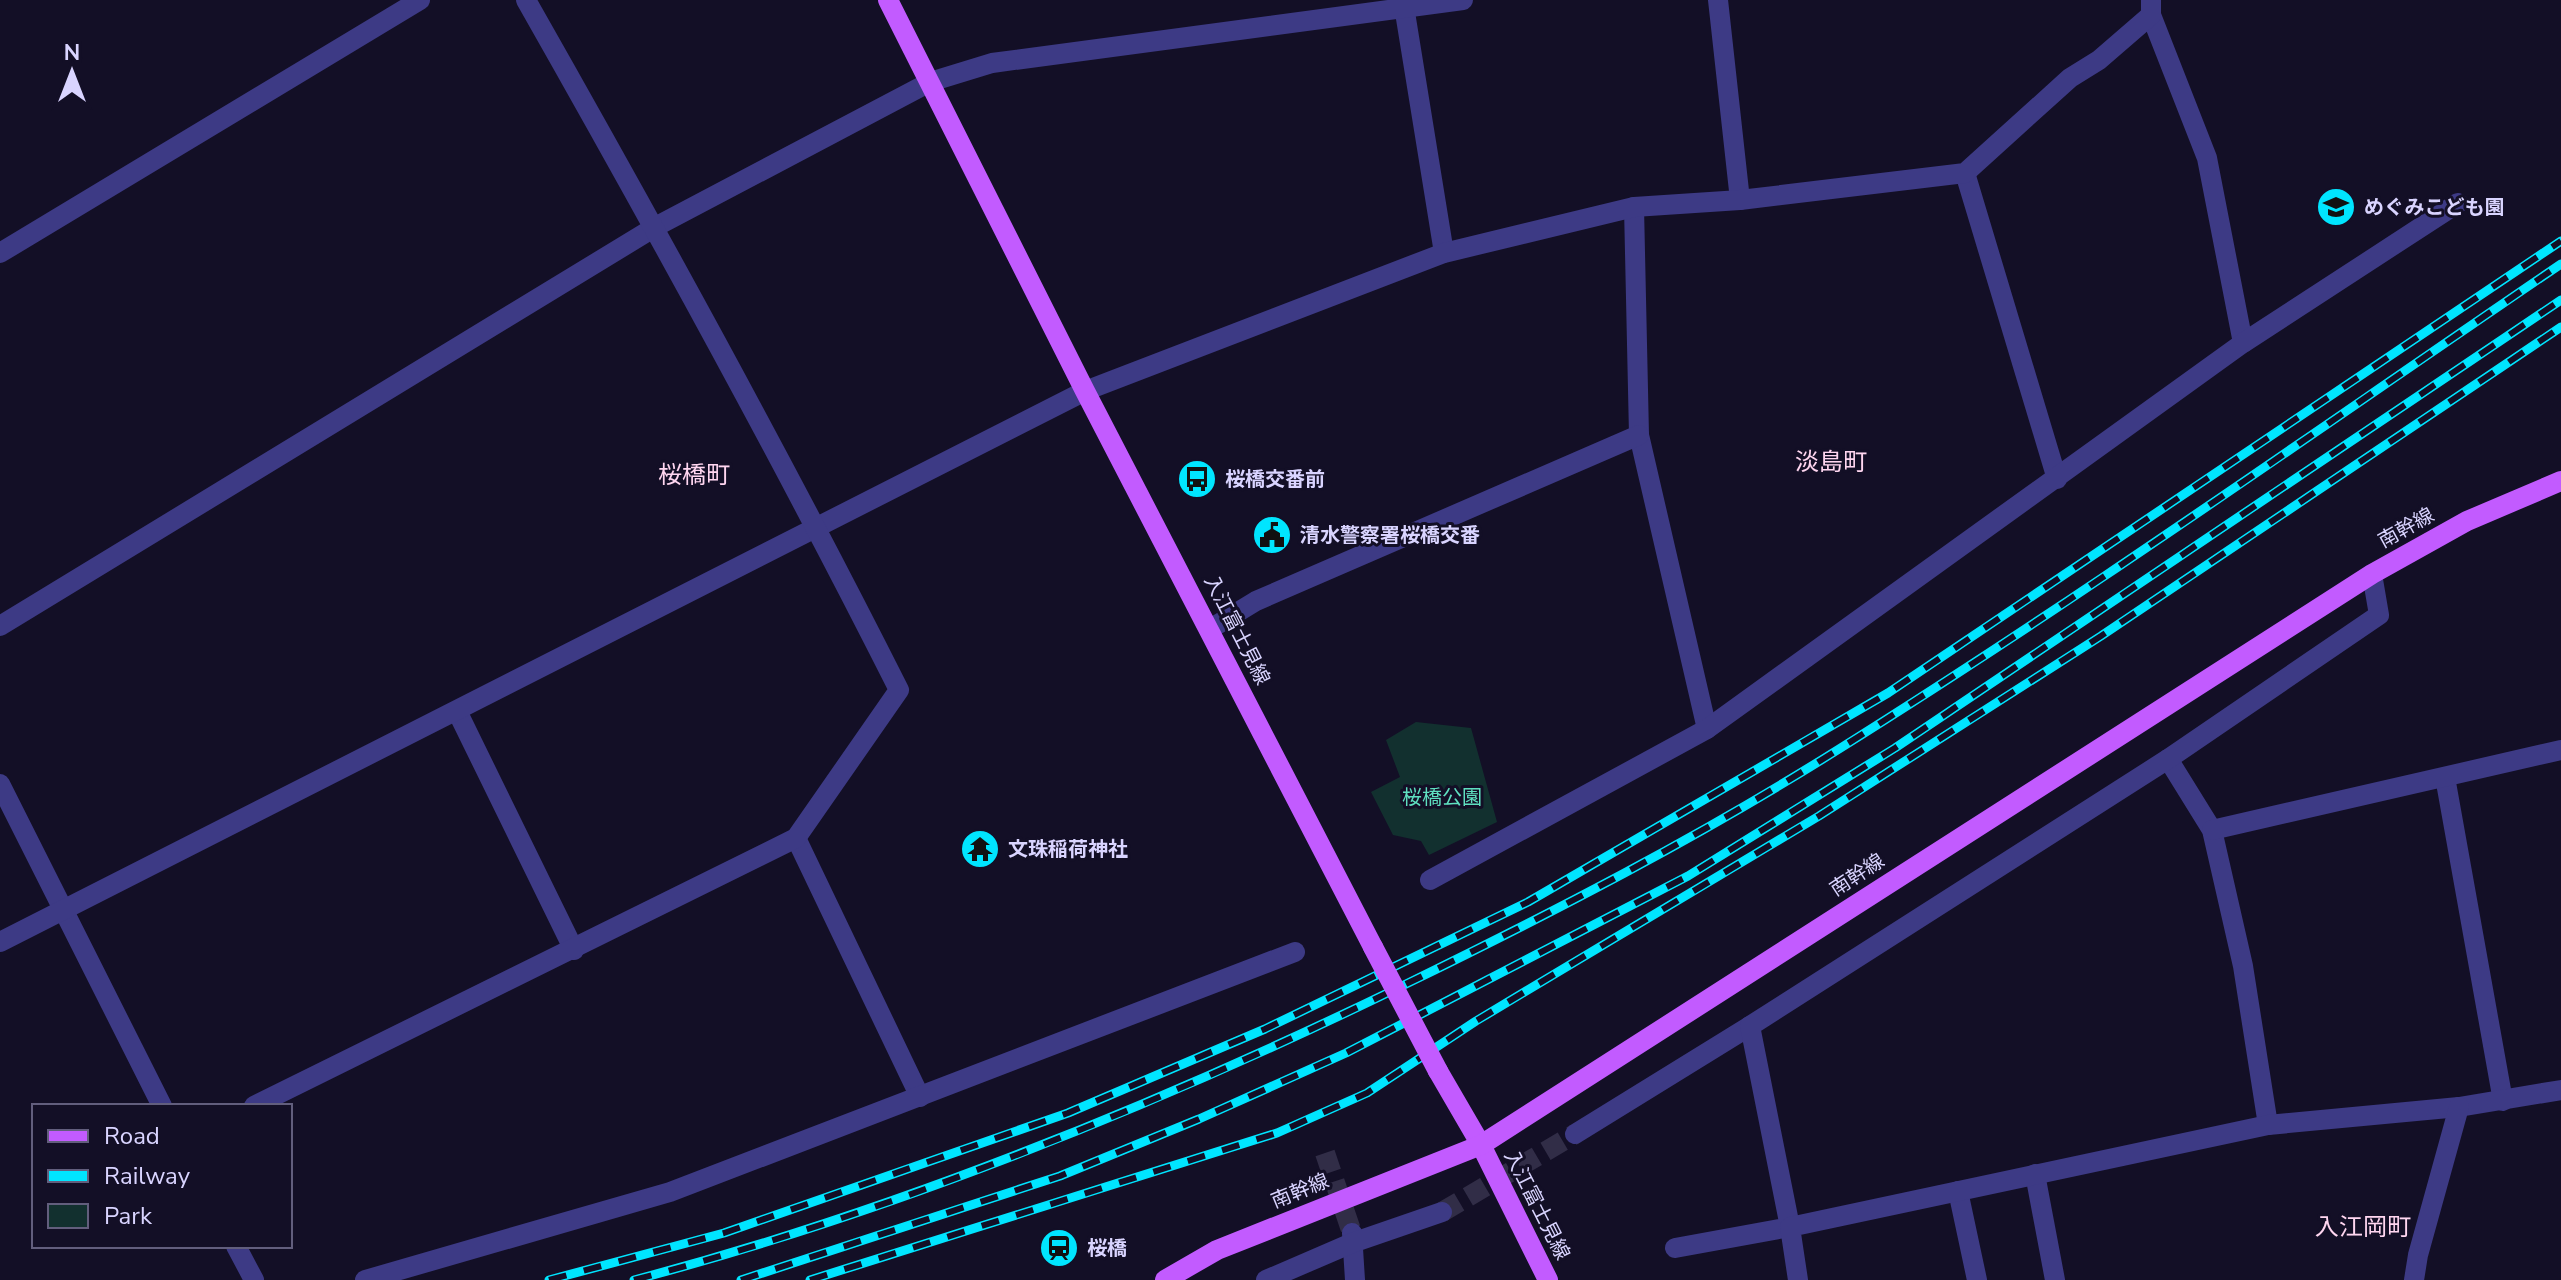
<svg xmlns="http://www.w3.org/2000/svg" width="2561" height="1280" viewBox="0 0 2561 1280" font-family="'Nunito Sans','Noto Sans JP',sans-serif">
	<style>
		.green { fill: #12302f }
		.lines { fill: none; stroke-linecap: round; stroke-linejoin: round }
		.minor-tunnel { stroke: #312d47; stroke-width: 20; stroke-dasharray: 20 10; stroke-linecap: butt }
		.minor { stroke: #3d3a85; stroke-width: 20 }
		.major { stroke: #c25bff; stroke-width: 20 }
		.rail-casing { stroke: #00e5ff; stroke-width: 9 }
		.rail { stroke: #130f26; stroke-width: 6; stroke-dasharray: 18; stroke-linecap: butt }
		.major-bridge { stroke: #c25bff; stroke-width: 20 }
		.labels { text-anchor: middle; dominant-baseline: central; stroke-width: 6; stroke-linejoin: round; paint-order: stroke }
		.poi-label { font-size: 20px; font-weight: bold; fill: #d9d4ff; stroke: #130f26; text-anchor: start }
		.street-label { font-size: 20px; fill: #d9d4ff; stroke: #130f26 }
		.park-label { font-size: 20px; fill: #5fe0c0; stroke: #130f26 }
		.quarter-label { font-size: 24px; fill: #ffd6f0; stroke: #130f26 }
	</style>
	<rect width="100%" height="100%" fill="#130f26"/>
	<polygon class="green" points="1416,722 1471,728 1497,822 1429,855 1421,841 1393,835 1371,792 1400,777 1386,740"/>
	<g class="lines">
		<g class="minor-tunnel">
			<polyline points="1325,1153 1352,1233"/>
			<polyline points="1442,1212 1575,1134"/>
		</g>
		<g class="minor">
			<polyline points="1403,0 1444,253"/>
			<polyline points="1718,0 1740,200"/>
			<polyline points="2151,15 2207,158 2243,343"/>
			<polyline points="1965,173 2057,479"/>
			<polyline points="1634,207 1639,435 1707,729"/>
			<polyline points="0,253 420,0"/>
			<polyline points="0,626 655,227 930,82 992,63 1463,0"/>
			<polyline points="1210,629 1256,601 1639,435"/>
			<polyline points="457,711 574,950"/>
			<polyline points="2168,759 2212,830 2243,966 2268,1125"/>
			<polyline points="2445,777 2503,1101"/>
			<polyline points="0,784 162,1106"/>
			<polyline points="2212,830 2561,750"/>
			<polyline points="796,838 920,1097"/>
			<polyline points="1430,880 1707,729 2243,343 2458,203"/>
			<polyline points="0,942 1085,391 1444,253 1634,207 1740,200 1965,173 2070,78 2099,60 2151,15 2151,0"/>
			<path d="M254,1106L796,838L899,690C781,456 655,227 526,0"/>
			<polyline points="1575,1134 1750,1026"/>
			<polyline points="2035,1174 2055,1280"/>
			<polyline points="1958,1191 1977,1280"/>
			<polyline points="1352,1233 1355,1280"/>
			<polyline points="236,1246 254,1280"/>
			<polyline points="1675,1248 1790,1227 1750,1026 2168,759 2379,615 2372,574"/>
			<polyline points="365,1280 670,1192 1295,952"/>
			<polyline points="1266,1280 1352,1243 1442,1212"/>
			<polyline points="1798,1280 1790,1227 2268,1125 2459,1107 2561,1090"/>
			<polyline points="2414,1280 2418,1255 2459,1107"/>
		</g>
		<g class="major">
			<polyline points="888,0 1085,391 1373,947"/>
			<polyline points="1438,1071 1481,1145 1548,1280"/>
			<polyline points="1165,1280 1217,1250 1481,1145 2372,574 2467,521 2561,481"/>
		</g>
		<defs>
			<g id="rail">
				<polyline points="549,1280 724,1233 1068,1113 1265,1029 1528,902 1888,693 2561,241"/>
				<path d="M634,1280C900,1210 1157,1105 1404,985C1552,913 1699,837 1839,749C2085,595 2321,427 2561,264"/>
				<polyline points="741,1280 1060,1176 1199,1119 1346,1053 1688,876 1895,748 2561,300"/>
				<polyline points="810,1280 1277,1133 1367,1093 1476,1021 1819,816 2101,636 2561,327"/>
			</g>
		</defs>
		<use href="#rail" class="rail-casing"/>
		<use href="#rail" class="rail"/>
		<polyline class="major-bridge" points="1373,947 1438,1071"/>
	</g>
	<defs>
		<symbol id="school-disc" viewBox="-11 -11 22 22"><circle r="9.5" fill="#00e5ff" stroke="#130f26"/><path d="M0-5L7-2L0 1L-7-2ZM-4 1L0 2.5L4 1V4Q0 6-4 4Z" fill="#111"/></symbol>
		<symbol id="bus-disc" viewBox="-11 -11 22 22"><circle r="9.5" fill="#00e5ff" stroke="#130f26"/><path d="M-5-6H5V4H4V6H2V4H-2V6H-4V4H-5ZM-3.5-4V0h7V-4ZM-3.5 1.2v1.5H-2V1.2ZM2 1.2v1.5H3.5V1.2Z" fill="#111"/></symbol>
		<symbol id="civic-disc" viewBox="-11 -11 22 22"><circle r="9.5" fill="#00e5ff" stroke="#130f26"/><path d="M-.6-6.5H3V-4.5H.6V-3L4-1V1h2V6H-6V1h2V-1L-.6-3ZM-1.2 2.5V6h2.4V2.5Z" fill="#111"/></symbol>
		<symbol id="temple-disc" viewBox="-11 -11 22 22"><circle r="9.5" fill="#00e5ff" stroke="#130f26"/><path d="M0-6L5-2H3V0L6.5 2.5H4V6H1.5V3h-3V6H-4V2.5H-6.5L-3 0V-2H-5Z" fill="#111"/></symbol>
		<symbol id="station-disc" viewBox="-11 -11 22 22"><circle r="9.5" fill="#00e5ff" stroke="#130f26"/><path d="M-3-6H3Q5-6 5-4V2Q5 4 3 4L4.5 6H3L1.5 4h-3L-3 6H-4.5L-3 4Q-5 4-5 2V-4Q-5-6-3-6ZM-3.5-4v3h7v-3ZM-3.5 1v1.5H-2V1ZM2 1v1.5H3.5V1Z" fill="#111"/></symbol>
	</defs>
	<g fill-rule="evenodd">
		<use href="#school-disc" x="2314" y="185" width="44" height="44"/>
		<use href="#bus-disc" x="1175" y="457" width="44" height="44"/>
		<use href="#civic-disc" x="1250" y="513" width="44" height="44"/>
		<use href="#temple-disc" x="958" y="827" width="44" height="44"/>
		<use href="#station-disc" x="1037" y="1226" width="44" height="44"/>
	</g>
	<g class="labels">
		<g class="poi-label">
			<text x="2364" y="207">めぐみこども園</text>
			<text x="1225" y="479">桜橋交番前</text>
			<text x="1300" y="535">清水警察署桜橋交番</text>
			<text x="1008" y="849">文珠稲荷神社</text>
			<text x="1087" y="1248">桜橋</text>
		</g>
		<g class="street-label">
			<text transform="translate(2406 528) rotate(-29)">南幹線</text>
			<text transform="translate(1237 630) rotate(63)">入江富士見線</text>
			<text transform="translate(1857 875) rotate(-33)">南幹線</text>
			<text transform="translate(1300 1191) rotate(-22)">南幹線</text>
			<text transform="translate(1537 1205) rotate(63)">入江富士見線</text>
		</g>
		<g class="park-label">
			<text x="1442" y="797">桜橋公園</text>
		</g>
		<g class="quarter-label">
			<text x="1831" y="462">淡島町</text>
			<text x="694" y="475">桜橋町</text>
			<text x="2363" y="1227">入江岡町</text>
		</g>
	</g>
	<rect x="32" y="1104" width="260" height="144" fill="#130f26" stroke="#625e7d" stroke-width="2"/>
	<rect x="48" y="1130" width="40" height="12" fill="#c25bff" stroke="#625e7d" stroke-width="2"/>
	<text x="104" y="1144" font-size="24" fill="#d9d4ff">Road</text>
	<rect x="48" y="1170" width="40" height="12" fill="#00e5ff" stroke="#625e7d" stroke-width="2"/>
	<text x="104" y="1184" font-size="24" fill="#d9d4ff">Railway</text>
	<rect x="48" y="1204" width="40" height="24" fill="#12302f" stroke="#625e7d" stroke-width="2"/>
	<text x="104" y="1224" font-size="24" fill="#d9d4ff">Park</text>
	<g transform="translate(72 72)" stroke="#130f26" stroke-width="6" paint-order="stroke">
	<path d="M0-6L14 30L0 20L-14 30Z" fill="#d9d4ff"/>
	<text y="-12" font-size="22" font-weight="bold" text-anchor="middle" fill="#d9d4ff">N</text>
	</g>
</svg>
